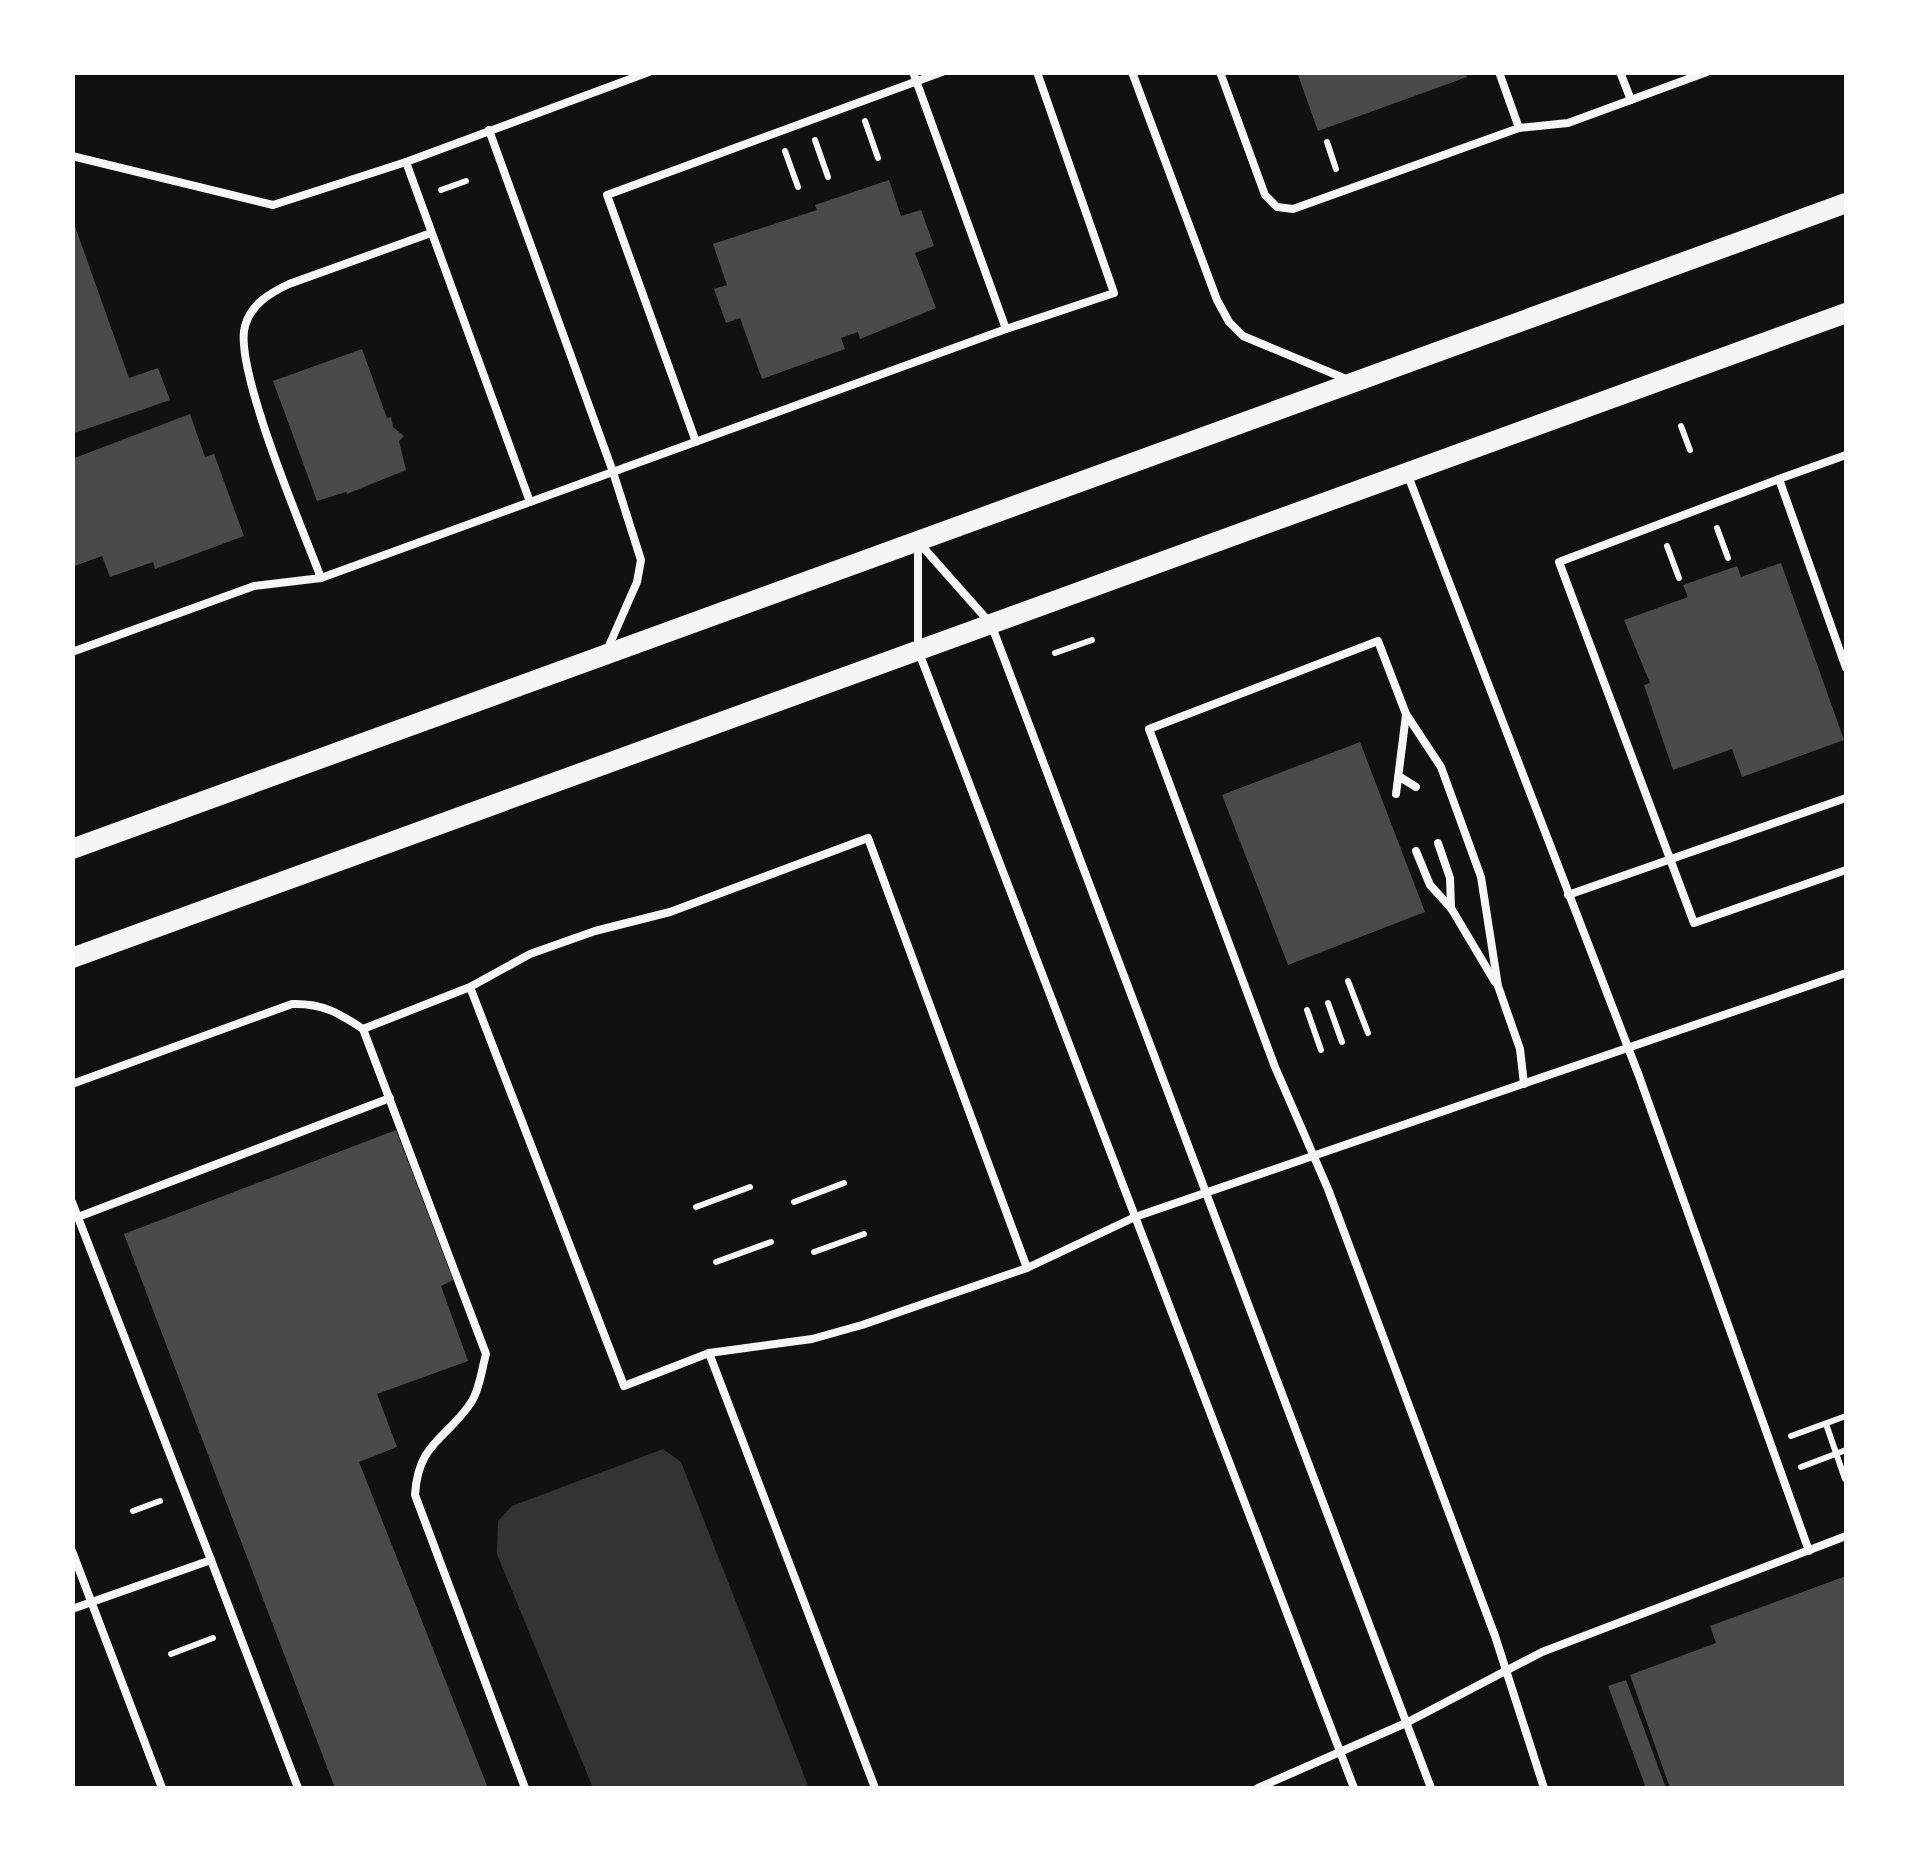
<svg xmlns="http://www.w3.org/2000/svg" width="1919" height="1861" viewBox="0 0 1919 1861" font-family="Overpass,sans-serif">
	<style>
		.water { fill: #333 }
		.building { fill: #4a4a4a }
		.lines { fill: none; stroke-linecap: round; stroke-linejoin: round }
		.path { stroke: #f5f5f5; stroke-width: 6 }
		.service { stroke: #f5f5f5; stroke-width: 8 }
		.secondary { stroke: #f5f5f5; stroke-width: 20 }
	</style>
	<rect width="100%" height="100%" fill="#111"/>
	<polygon class="water" points="663,1449 681,1462 809,1788 593,1788 497,1554 498,1521 512,1506"/>
	<g class="building">
		<polygon points="1297,72 1465,72 1467,77 1318,131"/>
		<polygon points="889,180 901,216 921,210 934,246 915,253 936,308 860,339 858,332 841,338 845,349 762,379 740,318 726,323 714,289 727,285 713,244 817,210 815,205"/>
		<polygon points="72,218 129,378 158,368 170,400 72,434"/>
		<polygon points="362,349 387,418 391,417 393,427 404,436 399,441 406,470 347,494 346,492 317,501 273,381"/>
		<polygon points="190,414 205,457 214,454 244,536 155,569 153,562 110,577 102,556 72,567 72,459"/>
		<polygon points="1781,563 1844,740 1742,777 1732,749 1673,770 1644,685 1650,683 1624,620 1688,597 1683,585 1737,566 1741,577"/>
		<polygon points="1360,742 1425,912 1288,965 1222,795"/>
		<polygon points="396,1130 453,1280 441,1286 468,1361 377,1394 397,1447 359,1462 488,1788 335,1788 124,1234"/>
		<polygon points="1846,1576 1846,1788 1670,1788 1630,1675 1716,1643 1710,1626"/>
		<polygon points="1626,1680 1666,1788 1646,1788 1608,1686"/>
	</g>
	<g class="lines">
		<g class="path">
			<polyline points="865,121 878,158"/>
			<polyline points="815,140 828,177"/>
			<polyline points="1327,142 1336,169"/>
			<polyline points="785,151 798,187"/>
			<polyline points="441,190 466,181"/>
			<polyline points="1681,426 1690,450"/>
			<polyline points="1717,528 1728,558"/>
			<polyline points="1667,546 1679,578"/>
			<polyline points="1055,653 1092,640"/>
			<polyline points="1348,981 1368,1033"/>
			<polyline points="1328,1003 1342,1042"/>
			<polyline points="1307,1010 1321,1050"/>
			<polyline points="794,1202 844,1183"/>
			<polyline points="696,1207 750,1187"/>
			<polyline points="814,1252 864,1234"/>
			<polyline points="716,1262 771,1242"/>
			<polyline points="1826,1424 1845,1479"/>
			<polyline points="1791,1436 1846,1416"/>
			<polyline points="1801,1467 1846,1450"/>
			<polyline points="133,1511 160,1501"/>
			<polyline points="171,1654 213,1638"/>
		</g>
		<g class="service">
			<polyline points="913,72 1006,329"/>
			<polyline points="1132,72 1217,300 1229,322 1243,336 1346,379"/>
			<polyline points="1220,72 1265,195 1277,207 1293,209 1519,128 1568,123 1707,72"/>
			<polyline points="1499,72 1519,128"/>
			<polyline points="1620,72 1631,100"/>
			<polyline points="489,130 613,472 641,560 637,582 608,648"/>
			<polyline points="72,156 273,205 406,162 649,72"/>
			<polyline points="406,162 530,502"/>
			<polyline points="696,442 607,195 942,72"/>
			<polyline points="1407,473 1639,1076 1809,1551"/>
			<polyline points="1779,479 1846,455"/>
			<polyline points="918,545 918,650 1354,1788"/>
			<polyline points="921,545 991,624 1431,1788"/>
			<path d="M321,578C303,530 233,367 245,326C251,304 270,293 289,284L431,233"/>
			<polyline points="72,652 254,586 321,578 1006,329 1114,293 1037,72"/>
			<polyline points="1846,668 1779,479 1559,562 1694,923 1846,870"/>
			<polyline points="1400,777 1416,787"/>
			<polyline points="1396,794 1406,715"/>
			<polyline points="1438,843 1450,878 1451,908"/>
			<polyline points="1416,851 1430,885 1451,908 1495,982"/>
			<polyline points="1568,895 1846,798"/>
			<path d="M363,1029L486,1354C482,1368 480,1388 472,1401C448,1439 418,1441 415,1495L525,1788"/>
			<path d="M72,1084L292,1004C322,1003 339,1013 363,1029L470,987L530,954L595,931L670,912L868,838L1027,1268L862,1325L812,1339L709,1353L624,1386L470,987"/>
			<polyline points="1524,1084 1520,1049 1498,986 1481,877 1441,767 1406,714 1378,641 1149,729 1275,1067 1328,1189 1495,1636 1544,1788"/>
			<polyline points="72,1202 211,1560 72,1609"/>
			<polyline points="78,1217 390,1098"/>
			<polyline points="1027,1268 1135,1217 1846,973"/>
			<polyline points="709,1353 875,1788"/>
			<polyline points="72,1551 162,1788"/>
			<polyline points="211,1560 298,1788"/>
			<polyline points="1258,1788 1406,1723 1542,1652 1846,1536"/>
		</g>
		<g class="secondary">
			<polyline points="72,849 1846,203"/>
			<polyline points="72,958 1846,313"/>
		</g>
	</g>
	<rect width="1919" height="1861" fill="none" stroke="#ffffff" stroke-width="150"/>
</svg>
